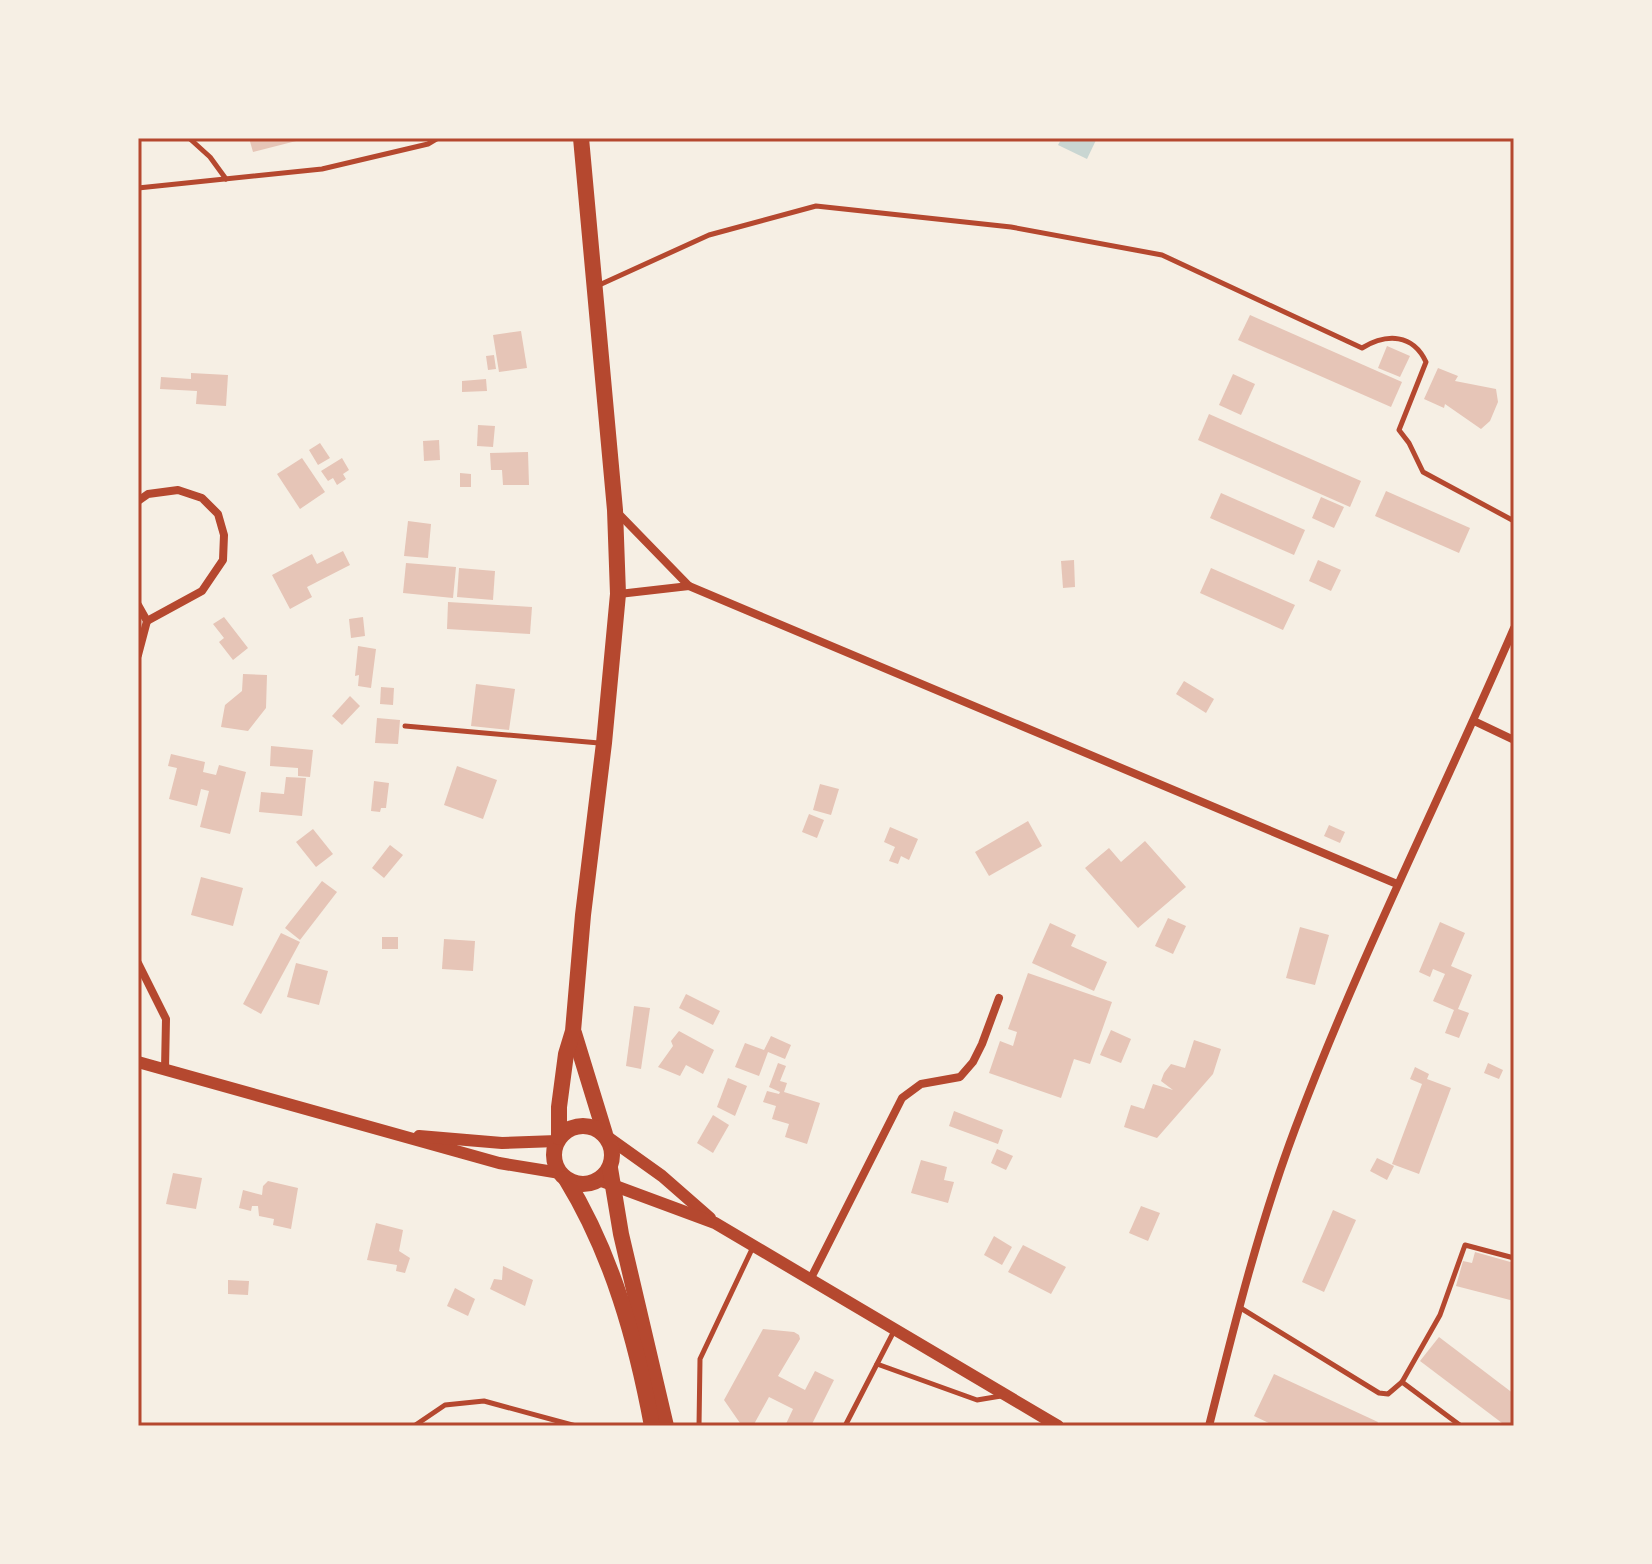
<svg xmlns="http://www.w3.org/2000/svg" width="1652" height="1564" viewBox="0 0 1652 1564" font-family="Barlow,sans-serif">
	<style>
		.water { fill: #c9d6d2 }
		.building { fill: #e6c5b7 }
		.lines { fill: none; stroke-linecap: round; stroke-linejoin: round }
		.service { stroke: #b5482f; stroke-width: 5 }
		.minor { stroke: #b5482f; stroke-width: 8 }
		.tertiary { stroke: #b5482f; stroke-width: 12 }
		.trunk { stroke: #b5482f; stroke-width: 16 }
		.neatline { fill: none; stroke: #b5482f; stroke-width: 3 }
	</style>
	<rect width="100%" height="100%" fill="#f6efe4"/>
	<polygon class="water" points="1062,138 1097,138 1087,159 1058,145"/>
	<g class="building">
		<polygon points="249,138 304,138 304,139 253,152"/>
		<polygon points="1250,315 1402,382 1391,407 1238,340"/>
		<polygon points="521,331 527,368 499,372 493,335"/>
		<polygon points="1387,346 1410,356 1400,377 1378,368"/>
		<polygon points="494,355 496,369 488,370 486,356"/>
		<polygon points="1438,368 1458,376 1455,381 1496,389 1498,402 1490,421 1481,429 1445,404 1444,408 1424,399"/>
		<polygon points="191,373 228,375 226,406 196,404 197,391 160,389 161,377 191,379"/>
		<polygon points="1233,374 1255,384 1241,415 1219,405"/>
		<polygon points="486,379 487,391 462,392 462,381"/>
		<polygon points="1209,414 1361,481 1350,507 1198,440"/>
		<polygon points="478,425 495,426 493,447 477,446"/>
		<polygon points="439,440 440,460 424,461 423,441"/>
		<polygon points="320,443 330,458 318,465 309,450"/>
		<polygon points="528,452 529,485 503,485 502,470 491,470 490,453"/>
		<polygon points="302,458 325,492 300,509 277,474"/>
		<polygon points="342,458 349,470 343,474 346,479 337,485 333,478 328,481 321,471"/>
		<polygon points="460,473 471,474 471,487 460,487"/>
		<polygon points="1386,491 1470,528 1459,553 1375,516"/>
		<polygon points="1221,493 1305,530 1294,555 1210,518"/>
		<polygon points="1321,497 1344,507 1334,528 1312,518"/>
		<polygon points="408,521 431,524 428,558 404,556"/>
		<polygon points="343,551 350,565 307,587 312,597 290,609 272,575 312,554 317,564"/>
		<polygon points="1074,560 1075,587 1063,588 1061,561"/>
		<polygon points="1318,560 1341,570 1331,591 1309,581"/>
		<polygon points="406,563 456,567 453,598 403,593"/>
		<polygon points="459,568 495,571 493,600 457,597"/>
		<polygon points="1211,568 1295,605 1283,630 1200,593"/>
		<polygon points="448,602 532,607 530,634 447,629"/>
		<polygon points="224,617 248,648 233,660 219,642 224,638 213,624"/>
		<polygon points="363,617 365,636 351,638 349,619"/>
		<polygon points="358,646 376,649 371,688 358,686 359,675 355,676"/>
		<polygon points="243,674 267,675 266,708 248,731 221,727 225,705 242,691"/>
		<polygon points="1184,681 1214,699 1206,713 1176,694"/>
		<polygon points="476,684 515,689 509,730 471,726"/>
		<polygon points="381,687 394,688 393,705 380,704"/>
		<polygon points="350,696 360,706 342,725 332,716"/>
		<polygon points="377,718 400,720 398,744 375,743"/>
		<polygon points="271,746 313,750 310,777 298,776 298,768 270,766"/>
		<polygon points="171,754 205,762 203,772 216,775 219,765 246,772 230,834 200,827 209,791 201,789 197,806 169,799 177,768 168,766"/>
		<polygon points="457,766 497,780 483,819 444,805"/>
		<polygon points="286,777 306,778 302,816 259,812 261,792 284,794"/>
		<polygon points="374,781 389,783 386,808 381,808 380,812 371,811"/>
		<polygon points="820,784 839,789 831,815 813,810"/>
		<polygon points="809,814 824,820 817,838 802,832"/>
		<polygon points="1028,821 1042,846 989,876 975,852"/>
		<polygon points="1329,825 1345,832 1340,843 1324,836"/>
		<polygon points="890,827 918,839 909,860 901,856 898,864 889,861 895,847 884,842"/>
		<polygon points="313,829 333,854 316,867 296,842"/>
		<polygon points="1145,841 1186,887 1138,928 1085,868 1109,848 1121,862"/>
		<polygon points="390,845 403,855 384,878 372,868"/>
		<polygon points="201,877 243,888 233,926 191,915"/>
		<polygon points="322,881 337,892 300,940 285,928"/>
		<polygon points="1168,918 1186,926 1173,954 1155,946"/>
		<polygon points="1440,922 1465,933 1451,966 1472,975 1458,1009 1469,1013 1459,1038 1445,1033 1454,1010 1433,1001 1445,974 1433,969 1430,977 1419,972"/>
		<polygon points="1050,923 1076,935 1071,946 1107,962 1094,991 1032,963"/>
		<polygon points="1300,927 1329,935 1315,985 1286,978"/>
		<polygon points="281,933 300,942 261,1014 243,1004"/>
		<rect x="382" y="937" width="16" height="12"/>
		<polygon points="444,939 475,941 473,971 442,969"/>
		<polygon points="296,963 328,971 319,1005 287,997"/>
		<polygon points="1028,973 1112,1002 1090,1064 1074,1059 1061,1098 989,1073 1000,1041 1013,1046 1017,1032 1008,1029"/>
		<polygon points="686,994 720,1011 713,1025 679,1008"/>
		<polygon points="634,1006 650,1008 641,1069 626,1066"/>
		<polygon points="1111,1030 1131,1039 1121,1063 1100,1055"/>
		<polygon points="679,1031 714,1050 703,1074 686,1065 680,1076 658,1067 673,1046 671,1041"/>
		<polygon points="771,1036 791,1045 785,1059 768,1052 759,1076 735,1067 745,1043 764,1050"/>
		<polygon points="1194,1040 1221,1049 1213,1074 1157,1138 1124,1127 1131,1105 1144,1109 1153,1084 1173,1090 1161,1081 1164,1073 1171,1064 1185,1068"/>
		<polygon points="778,1063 786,1066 780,1081 787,1083 784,1092 820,1103 807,1144 785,1137 789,1124 772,1119 776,1106 763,1102 767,1091 779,1094 780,1092 769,1087"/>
		<polygon points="1488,1063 1503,1070 1499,1079 1484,1073"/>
		<polygon points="1415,1067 1429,1074 1427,1079 1451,1088 1419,1174 1392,1164 1422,1084 1410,1079"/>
		<polygon points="728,1078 747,1086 735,1116 717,1107"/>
		<polygon points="954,1111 1003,1130 998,1144 949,1126"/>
		<polygon points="713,1115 729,1125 713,1153 697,1143"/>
		<polygon points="997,1149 1013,1156 1006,1170 991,1163"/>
		<polygon points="1377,1158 1394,1166 1387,1180 1370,1171"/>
		<polygon points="921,1160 947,1167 944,1180 954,1182 948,1203 911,1193"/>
		<polygon points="173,1173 202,1178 196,1209 166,1204"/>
		<polygon points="268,1181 298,1188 291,1229 273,1225 274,1219 259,1216 258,1206 252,1206 251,1211 239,1208 243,1190 262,1195 263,1186"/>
		<polygon points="1141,1206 1160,1213 1148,1241 1129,1233"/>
		<polygon points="1333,1210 1356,1220 1324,1292 1302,1282"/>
		<polygon points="376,1223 403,1230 399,1251 410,1258 405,1273 396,1271 397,1265 367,1260"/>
		<polygon points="994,1236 1012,1247 1002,1265 984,1255"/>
		<polygon points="1023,1245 1066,1267 1051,1294 1008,1272"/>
		<polygon points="1475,1252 1514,1263 1514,1301 1456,1286 1463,1261 1472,1263"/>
		<polygon points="503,1266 533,1280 525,1306 490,1289 494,1279 502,1280"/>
		<polygon points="228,1280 249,1281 248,1295 228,1294"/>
		<polygon points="455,1288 475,1299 468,1316 447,1306"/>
		<polygon points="763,1329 794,1332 799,1335 800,1339 778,1376 805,1390 815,1371 834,1380 811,1426 785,1426 793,1409 769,1397 753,1426 742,1426 724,1400"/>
		<polygon points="1439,1337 1514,1394 1514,1426 1506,1426 1420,1361"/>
		<polygon points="1274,1374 1378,1422 1376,1426 1275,1426 1254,1416"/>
	</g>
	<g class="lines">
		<g class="service">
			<polyline points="189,138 210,157 226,179"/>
			<polyline points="138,188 322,169 428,144 438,138"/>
			<path d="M597,286L709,235L816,206L1011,227L1162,255L1362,348C1387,333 1413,334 1426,362L1399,430L1409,443L1423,472L1514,521"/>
			<polyline points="405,726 599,743"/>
			<polyline points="1239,1307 1379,1393 1388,1394 1402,1382 1440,1315 1465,1245 1514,1258"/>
			<polyline points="877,1364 977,1400 1001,1396"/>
			<polyline points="1402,1382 1461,1426"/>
			<polyline points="414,1426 445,1405 484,1401 576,1426"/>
			<polyline points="699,1426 700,1359 753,1247"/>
			<polyline points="845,1426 894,1331"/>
		</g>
		<g class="minor">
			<polyline points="138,501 148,494 178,490 202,498 218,514 224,535 223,560 202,591 147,621"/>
			<polyline points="617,512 689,586 1397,884"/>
			<polyline points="619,594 689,586"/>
			<polyline points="138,605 147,621 138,655"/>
			<polyline points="1474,721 1514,740"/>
			<polyline points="138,963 166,1019 165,1069"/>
			<polyline points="810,1280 902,1098 921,1084 960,1077 973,1062 982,1044 999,998"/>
			<path d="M1209,1426C1234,1326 1259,1225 1295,1129C1359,958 1442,795 1514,628"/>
		</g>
		<g class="tertiary">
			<polyline points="138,1062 499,1163 560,1173"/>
			<polyline points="419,1136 502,1143 557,1141"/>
			<polyline points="606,1136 662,1176 710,1218"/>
			<polyline points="599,1180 715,1223 1058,1426"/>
		</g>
		<g class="trunk">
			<polyline points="574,1033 605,1134"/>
			<circle cx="583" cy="1155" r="29"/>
			<polyline points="559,1137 559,1107 566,1054 573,1031 583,915 604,743 618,594 615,510 581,138"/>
			<polyline points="610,1168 621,1234 666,1426"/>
			<path d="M566,1179C612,1254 636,1340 652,1426"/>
		</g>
	</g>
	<rect width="1652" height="1564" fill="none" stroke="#f6efe4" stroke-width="280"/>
	<rect x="140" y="140" width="1372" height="1284" class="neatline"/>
</svg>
